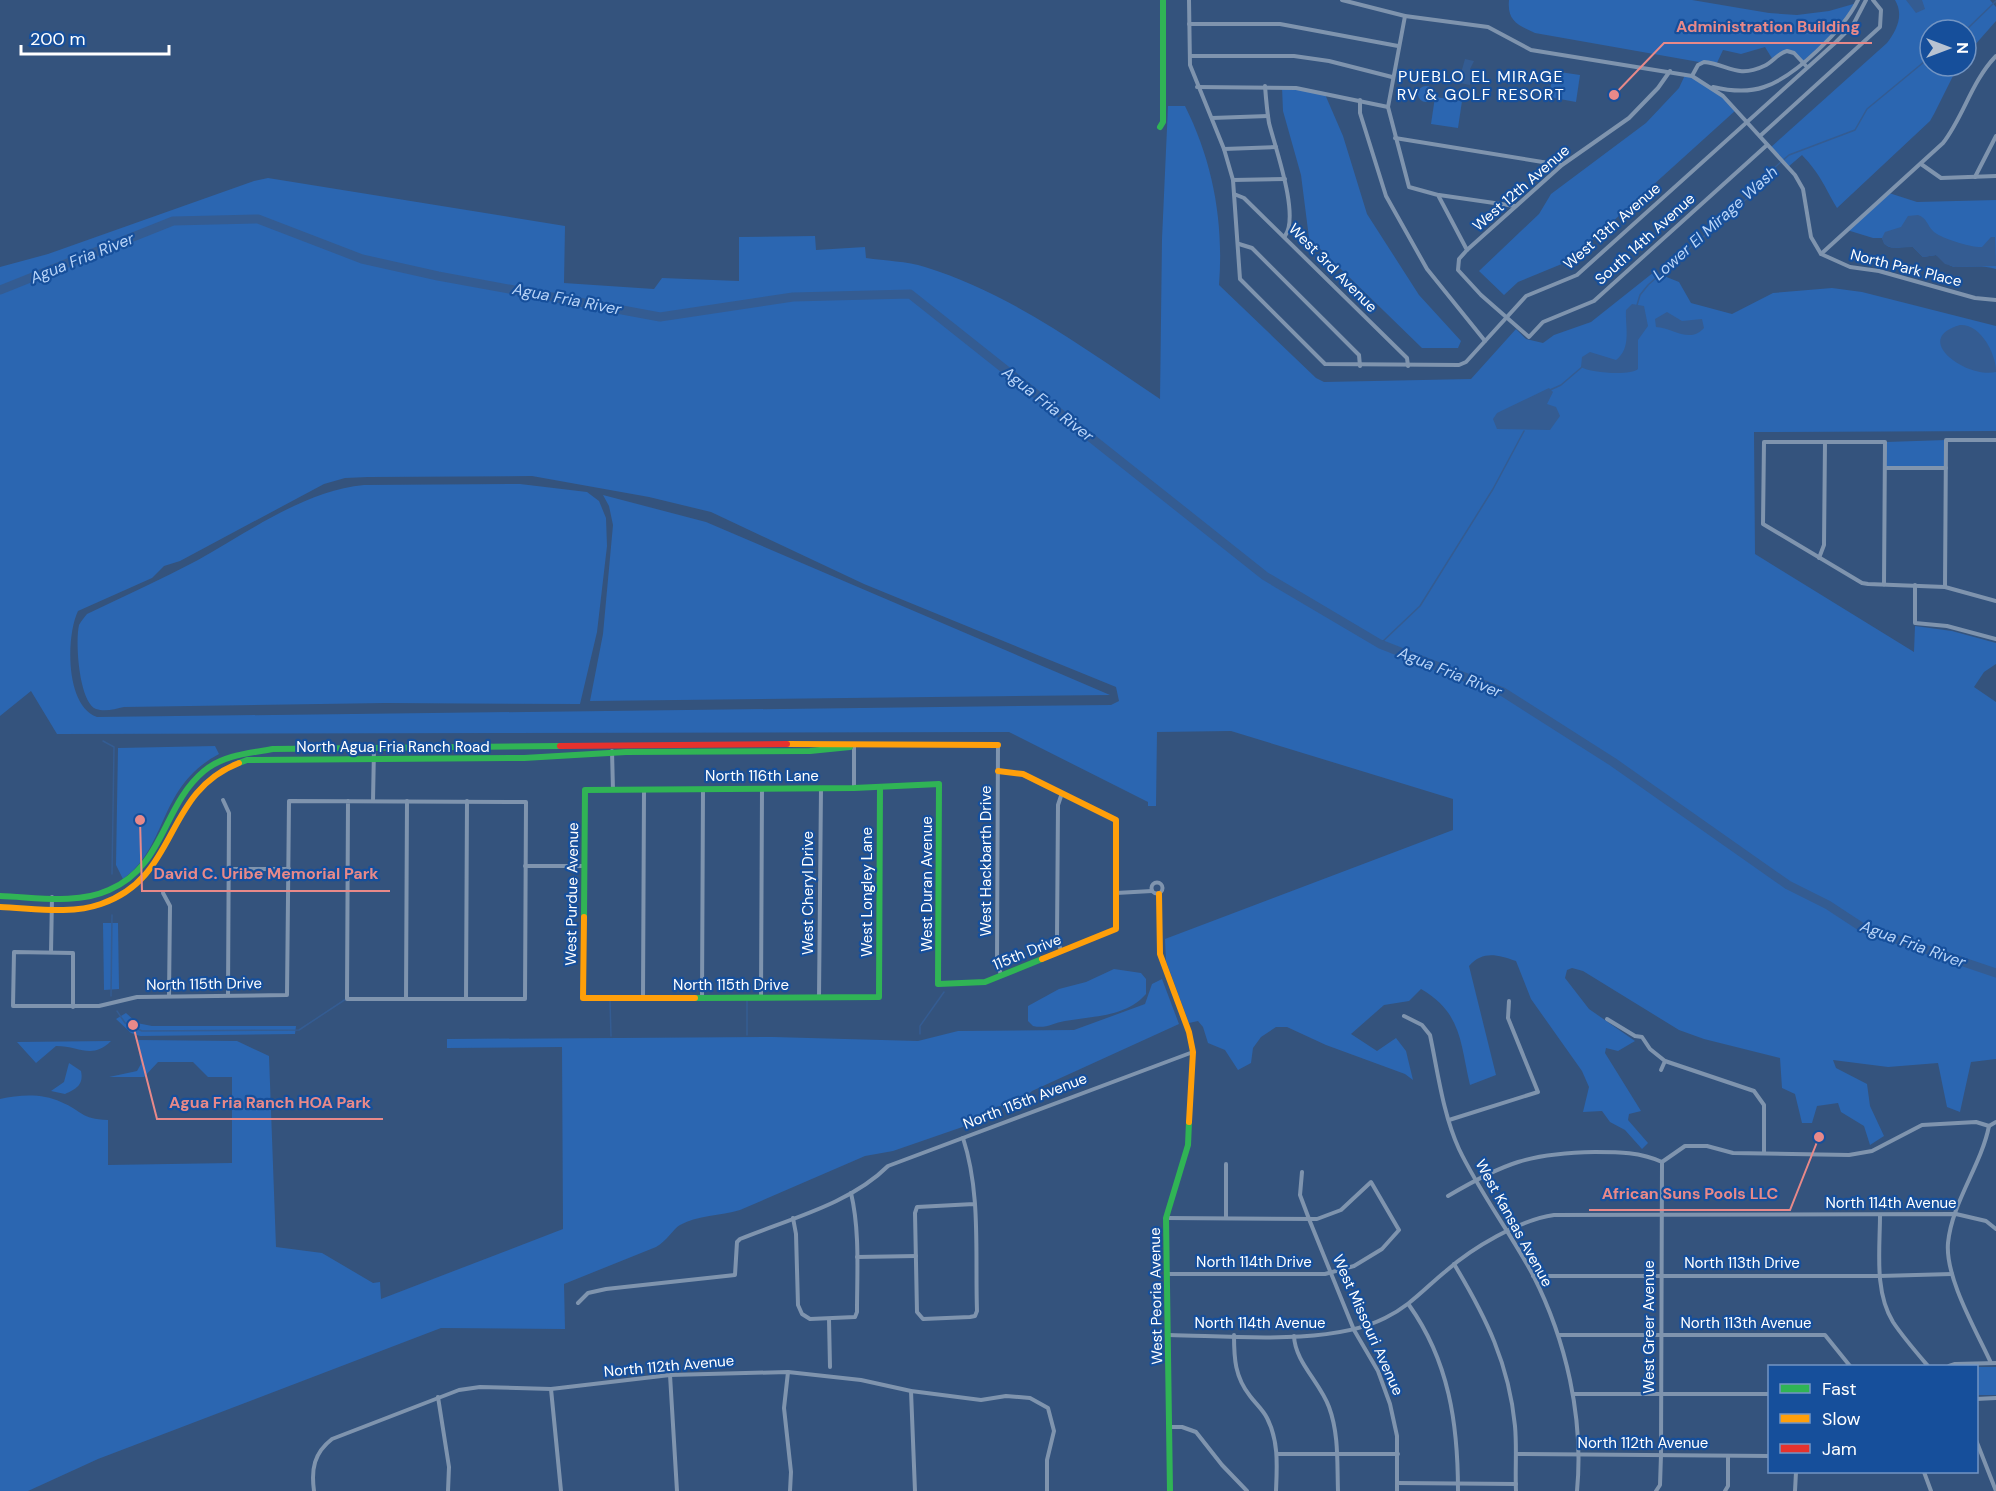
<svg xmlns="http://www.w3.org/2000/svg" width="1996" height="1491" viewBox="0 0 1996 1491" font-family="'DM Sans',sans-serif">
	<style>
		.green { fill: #2b66b1; fill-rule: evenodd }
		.water { fill: #345c92 }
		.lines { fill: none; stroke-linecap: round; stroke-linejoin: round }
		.stream { stroke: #345c92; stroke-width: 1.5 }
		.river { stroke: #345c92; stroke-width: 9 }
		.street { stroke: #7f94ae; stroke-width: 4 }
		.fast { stroke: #30b455; stroke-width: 6 }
		.slow { stroke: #ff9f0a; stroke-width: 6 }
		.jam { stroke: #e5322d; stroke-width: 6 }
		.labels { text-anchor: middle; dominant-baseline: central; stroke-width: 4.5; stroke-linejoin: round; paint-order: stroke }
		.street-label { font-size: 15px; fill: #fff; stroke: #164f9b }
		.neighbourhood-label { font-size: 16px; letter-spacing: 1.5px; fill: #fff; stroke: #164f9b }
		.water-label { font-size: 16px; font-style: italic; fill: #b9d5f9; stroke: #164f9b }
		.leader { fill: none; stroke: #e88989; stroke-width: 2 }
		.callout-dot { fill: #e88989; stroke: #164f9b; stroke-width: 2 }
		.callout-label { font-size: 16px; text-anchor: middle; font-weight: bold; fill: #e88989; stroke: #164f9b; stroke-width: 4.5; stroke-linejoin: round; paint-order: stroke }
	</style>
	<rect width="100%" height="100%" fill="#34537d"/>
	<g class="green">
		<path d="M1509,0H1692L1769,13L1797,15L1829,11L1857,3L1830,37L1802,62L1794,53L1787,51L1773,60L1765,47L1741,54L1723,50L1716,65L1535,33C1518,25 1507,21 1509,0Z"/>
		<path d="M1895,0H1990L1996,7V21L1966,55V30H1930V66H1958L1934,114L1930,121L1837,208C1824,186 1821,175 1802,155L1788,167L1770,148L1887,43C1897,30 1904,15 1895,0Z"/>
		<polygon points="1553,71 1580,75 1576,102 1549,97"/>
		<polygon points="1685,75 1710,86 1736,110 1569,261 1518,282 1504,295 1479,271 1539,214 1551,194 1646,123 1679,88"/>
		<circle cx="1426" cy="94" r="8"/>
		<polygon points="1282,87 1324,92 1343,136 1367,214 1419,295 1461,341 1458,348 1422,348 1309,238 1301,175 1283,111"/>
		<polygon points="1435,97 1462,101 1458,128 1431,124"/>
		<path d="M1168,106H1185C1213,162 1224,222 1219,285L1316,378L1324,382L1471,379L1516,329L1526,339L1543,343L1554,335L1591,322L1654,272L1679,282L1691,303L1732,314L1773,293L1832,288L1862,292L1996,326V431L1754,432L1755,554L1914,652L1915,626L1952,631L1996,643V664L1984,672L1974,687L1996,702V1059L1971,1062L1960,1112L1947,1107L1938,1063L1888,1067L1833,1060L1836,1068L1867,1084L1870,1106L1884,1136L1870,1145L1864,1126L1841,1112L1838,1103L1817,1106L1812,1123H1802L1795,1094L1782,1088L1780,1058L1704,1039L1679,1030L1583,971L1572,968L1567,970L1565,978L1589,1009L1635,1041L1618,1051L1606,1048L1605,1053L1641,1111L1629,1114L1628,1120L1648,1143L1642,1149L1625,1130L1610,1122L1602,1111L1583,1112L1589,1087L1582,1071L1531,999L1516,961C1498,955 1483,950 1469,966L1496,1075L1470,1085C1460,1042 1462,1013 1421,989L1409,1001L1384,1005L1351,1034L1377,1051L1396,1038L1406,1051L1413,1080L1405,1074L1326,1045L1287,1027H1276L1261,1037L1253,1048L1251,1063L1238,1070L1225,1050L1208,1043L1203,1027L1198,1021L1189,1023L1166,961L1165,939L1453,830V799L1231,731L1157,732L1156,806H1148V802L1009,732L57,734L31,691L0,716V267L48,254L254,181L268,178L565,226L564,283L654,289L662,278L739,281V237L815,236L816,250L865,247L866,258C885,261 907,261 925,267C1012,294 1085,349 1160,399L1162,239ZM532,476L649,497L711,512L864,584L1116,687L1119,701L1111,705L97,717C65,706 66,636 78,611L152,578L164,566L180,561L324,484L345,478L368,477Z"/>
		<path d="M1889,193L1917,202L1996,200V269C1983,265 1970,267 1957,267C1947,267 1944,259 1936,255L1923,257L1913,247C1901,245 1887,254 1882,238H1873L1847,230Z"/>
		<polygon points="1946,440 1946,468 1885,468 1886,442"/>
		<path d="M520,484L587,492L599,501L606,518L607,546L597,632L580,704L385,703L124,707C115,709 105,712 96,709C79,702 75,642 79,625C81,621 84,618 87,614C124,596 162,579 198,560C250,531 304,491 364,485Z"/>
		<polygon points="603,495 706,522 1110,695 590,701 603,634 613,525 609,506"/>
		<path d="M215,746L219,754C157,787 169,846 123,879L116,865L118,748Z"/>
		<polygon points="103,923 118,923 119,989 104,990"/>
		<path d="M1114,969L1141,973L1146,979V994C1126,1017 1093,1016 1065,1021C1053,1023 1046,1029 1033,1026L1028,1021V1006L1059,989L1086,982Z"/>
		<path d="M1162,979L1179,1024L1032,1091C1018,1106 1000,1103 983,1112L981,1118L974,1123L893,1151L865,1156L740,1210C720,1216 698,1215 680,1225C673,1229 667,1241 656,1247L564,1284L565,1329L441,1328L98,1459L28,1491H0V1099C20,1095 41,1093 61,1102C83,1111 80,1119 108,1120V1165L232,1163V1077H208L193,1062H158L144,1077H109L137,1071L141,1064L137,1040L237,1041L269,1056L276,1247L322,1253L373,1283L380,1282L381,1299L563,1229L562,1047L447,1048V1039L773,1037L918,1041L958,1031L1074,1030L1145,1004L1152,984Z"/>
		<polygon points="126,1013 137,1023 152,1026 296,1026 295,1034 140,1036 131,1033 116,1019"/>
		<path d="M111,1041C92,1060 80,1046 56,1046L36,1063L17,1042Z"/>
		<path d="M69,1063L81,1071C84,1085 76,1089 65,1094L51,1091L64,1082Z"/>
		<polygon points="1976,1367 1996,1367 1996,1395 1977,1395"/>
	</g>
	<g class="water">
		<polygon points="1906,0 1922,0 1925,9 1916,13"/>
		<polygon points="1465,59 1474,61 1470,69 1473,70 1470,85 1460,83 1459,80"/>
		<path d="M1918,215C1927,218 1927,225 1933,231C1939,238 1973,248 1982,247L1991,237H1995L1996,266L1955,267L1945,264L1936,255L1923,257L1913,247L1892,248L1884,244L1882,238L1885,232L1901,227L1908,216Z"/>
		<path d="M1632,304L1644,306L1648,326L1638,340V369C1631,376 1590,373 1581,367L1582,357L1590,352L1616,360C1632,348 1625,327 1626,310Z"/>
		<path d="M1667,312L1682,321L1702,319L1704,328C1690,344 1673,328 1656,327L1655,319Z"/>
		<path d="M1960,325C1981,324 1996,354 1996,372C1967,379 1910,339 1960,325Z"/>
		<polygon points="1549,388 1553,392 1547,404 1556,407 1560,416 1550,430 1497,429 1493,419 1497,413"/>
	</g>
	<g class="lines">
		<g class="stream">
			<polyline points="1966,30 1996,1"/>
			<polyline points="1637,305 1640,295 1648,285 1750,196 1774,168 1789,155 1855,130 1867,109 1930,57"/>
			<polyline points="1550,390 1561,385 1582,367"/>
			<polyline points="1380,644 1420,606 1493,489 1524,431"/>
			<polyline points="103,741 114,747 112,874"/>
			<polyline points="111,996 112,915"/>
			<polyline points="610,1001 611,1036"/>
			<polyline points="117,1011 125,1023 142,1031 299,1030 346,999"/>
			<polyline points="920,1034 920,1026 944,992"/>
			<polyline points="747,1035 747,1000"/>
		</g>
		<polyline class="river" points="0,290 173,221 258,219 362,259 438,276 660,317 793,297 910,294 1265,576 1380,644 1503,692 1613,762 1788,885 1828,905 1863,928 1996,973"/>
		<g class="street">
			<polyline points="1189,0 1190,65 1224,149 1233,180 1240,279 1325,364 1459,365 1466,362 1526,296 1577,275 1836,42 1853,25 1866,0"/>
			<polyline points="1342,0 1405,16 1488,27 1531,50 1692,76 1723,96 1795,175 1803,189 1811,237 1821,254 1850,267 1879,271 1975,298 1996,300"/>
			<polyline points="1405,16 1388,107 1409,187 1438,195 1467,250 1459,259 1458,270 1481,295 1529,337 1543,322 1594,301 1767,145"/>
			<polyline points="1189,24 1280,24 1398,46"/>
			<polyline points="1190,56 1294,56 1329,61 1392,77"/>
			<path d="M1692,76L1698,65L1704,62C1727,64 1737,79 1764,66C1773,62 1778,53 1787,51L1794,53L1807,67"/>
			<path d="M1265,86C1266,99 1267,111 1269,123C1275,147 1300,216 1285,236"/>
			<polyline points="1197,87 1296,88 1388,107"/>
			<path d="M1713,87C1730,91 1747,93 1764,87C1795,77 1844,29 1858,0"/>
			<polyline points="1360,100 1360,113 1386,196 1427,269 1485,341"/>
			<polyline points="1212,118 1268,116"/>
			<polyline points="1760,136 1880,27 1881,10 1873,0"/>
			<polyline points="1395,138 1561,165"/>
			<polyline points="1224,149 1276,147"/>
			<polyline points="1921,164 1941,178 1996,176"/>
			<polyline points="1975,177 1996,136"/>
			<polyline points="1233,180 1285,179"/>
			<polyline points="1234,194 1244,198 1407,358 1408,366"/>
			<polyline points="1439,195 1515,206"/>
			<polyline points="1239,244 1252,248 1359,355 1360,366"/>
			<polyline points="1467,250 1562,165 1629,118 1658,88 1670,71"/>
			<path d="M1821,254L1943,143C1964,116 1971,82 1996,56"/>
			<polyline points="1885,468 1946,468"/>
			<polyline points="1819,558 1824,545 1825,442"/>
			<polyline points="1884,585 1885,442 1764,442 1763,524 1862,583 1868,584 1945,587 1996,601"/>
			<polyline points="1915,585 1915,623 1947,626 1996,639"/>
			<polyline points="1945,587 1946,440 1996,440"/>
			<polyline points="998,745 997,962 1001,975"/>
			<polyline points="612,751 613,790"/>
			<polyline points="854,788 854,746"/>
			<polyline points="223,800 229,813 228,995"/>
			<polyline points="373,801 374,748"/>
			<polyline points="525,866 585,866"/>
			<polyline points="229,869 289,869"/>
			<circle cx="1157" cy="888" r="5.5"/>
			<polyline points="163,893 170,906 169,996"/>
			<polyline points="1116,893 1152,891"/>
			<polyline points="1061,951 1057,938 1058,805 1062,793"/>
			<polyline points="51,952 52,897"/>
			<polyline points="761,996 762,789"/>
			<polyline points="643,997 644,790"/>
			<polyline points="702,997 703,789"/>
			<polyline points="819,997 821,788"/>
			<polyline points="406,999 407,801"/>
			<polyline points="466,999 467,801"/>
			<polyline points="73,1007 73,953 14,952 13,1006 99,1006 137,997 287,995 289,801 526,802 525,999 347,999 348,801"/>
			<path d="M1404,1016L1422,1025L1430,1035C1438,1073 1443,1114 1459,1149C1480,1193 1510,1232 1533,1275C1566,1340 1584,1418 1577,1491"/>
			<polyline points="1607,1019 1635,1036 1642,1037 1650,1049 1665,1061 1754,1091 1764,1105 1764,1153"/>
			<polyline points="1661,1070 1665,1061"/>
			<polyline points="1449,1120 1538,1092 1508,1018 1509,1001"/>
			<path d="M1989,1126C1981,1166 1952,1202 1948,1243C1945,1278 1977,1332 1991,1363"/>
			<path d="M963,1138C981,1193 975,1253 977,1311L975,1316L970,1317L923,1319L917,1312L915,1213L917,1207L974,1204"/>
			<polyline points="1662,1162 1685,1146 1707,1146 1733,1153 1849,1155 1872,1151 1922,1125 1976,1122 1989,1126 1996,1122"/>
			<polyline points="1302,1172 1300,1195 1309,1219 1354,1330 1378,1371 1390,1404 1397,1436 1397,1491"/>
			<path d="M1448,1196C1504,1163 1530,1153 1595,1152C1619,1152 1640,1152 1662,1162"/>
			<path d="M1880,1215C1880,1249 1874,1291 1893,1322C1903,1337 1916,1352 1928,1366"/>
			<path d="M793,1218L796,1234L798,1305L802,1314L810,1319L855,1317L857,1312C857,1273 860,1231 851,1193"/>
			<polyline points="1166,1218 1317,1219 1341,1210 1371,1182 1399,1230 1382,1249 1354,1266 1325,1274 1167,1274"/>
			<polyline points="1226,1218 1226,1164"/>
			<polyline points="857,1257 916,1256"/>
			<path d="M1454,1264C1486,1317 1509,1364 1515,1426C1517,1448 1515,1470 1516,1491"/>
			<polyline points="1533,1276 1880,1276 1952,1274"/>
			<path d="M578,1303L588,1293L606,1289L735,1275L737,1242L740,1239C789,1219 850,1204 888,1166L1193,1052"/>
			<path d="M1409,1305C1449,1361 1458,1424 1458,1491"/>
			<polyline points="829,1319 830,1367"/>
			<path d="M1169,1335C1232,1336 1330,1346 1385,1318C1410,1306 1425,1288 1446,1271C1472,1248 1519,1220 1554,1215L1956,1214L1986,1221L1996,1229"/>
			<path d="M1234,1335C1234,1359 1235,1377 1250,1396C1256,1404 1263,1410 1267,1418C1279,1441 1277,1467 1276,1491"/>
			<polyline points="1559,1335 1825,1335 1850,1366"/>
			<path d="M1294,1336C1295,1362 1320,1382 1329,1407C1339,1434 1337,1463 1338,1491"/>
			<polyline points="1949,1366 1955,1364 1996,1363"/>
			<polyline points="788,1372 784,1408 791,1472 790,1491"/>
			<polyline points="670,1375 677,1491"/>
			<polyline points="551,1389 561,1491"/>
			<polyline points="911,1391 915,1491"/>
			<polyline points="1573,1394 1770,1394"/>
			<polyline points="438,1397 449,1467 448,1491"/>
			<polyline points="1976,1399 1996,1398"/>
			<polyline points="1171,1427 1182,1427 1196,1432 1222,1465 1247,1491"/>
			<polyline points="1976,1440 1996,1491"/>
			<polyline points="1277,1454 1398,1454"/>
			<polyline points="1516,1454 1770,1456"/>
			<polyline points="1924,1472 1931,1491"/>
			<polyline points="1397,1483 1516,1484"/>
			<path d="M314,1491C311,1469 314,1453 332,1439L459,1390L480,1387L551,1389L670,1375L788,1372L861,1380L911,1391L981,1400L1006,1396L1030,1398L1048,1408L1054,1431L1047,1460V1491"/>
			<polyline points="1656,1491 1660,1485 1661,1455 1662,1162"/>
			<polyline points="1725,1491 1728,1486 1728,1456"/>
			<polyline points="1795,1491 1796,1472"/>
		</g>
		<g class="fast">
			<polyline points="1160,127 1163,122 1163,0"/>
			<polyline points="239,763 247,760 524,758 626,752 810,751 850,747"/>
			<path d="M0,896C35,897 76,905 109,890C165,866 162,806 204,771C223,755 250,753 273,749L560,746"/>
			<polyline points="584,917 585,790 854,788 939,784 938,984 985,982 1042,959"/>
			<polyline points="695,998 879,997 880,787"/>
			<polyline points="1170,1491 1166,1218 1188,1145 1189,1122"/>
		</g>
		<g class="slow">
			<polyline points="787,744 998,745"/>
			<polyline points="998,771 1023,774 1116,820 1116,929 1042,959"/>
			<polyline points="1159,894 1160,954 1189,1032 1193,1052 1189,1122"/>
			<path d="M0,907C32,908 70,915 101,904C180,877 162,793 239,763"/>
			<polyline points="584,917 583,998 695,998"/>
		</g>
		<polyline class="jam" points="560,746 787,744"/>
	</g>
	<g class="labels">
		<g class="street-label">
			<text transform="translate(1521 188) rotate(-41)">West 12th Avenue</text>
			<text transform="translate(1612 226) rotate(-41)">West 13th Avenue</text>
			<text transform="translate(1645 239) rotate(-42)">South 14th Avenue</text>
			<text transform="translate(1333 268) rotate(45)">West 3rd Avenue</text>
			<text transform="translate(1906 268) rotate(14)">North Park Place</text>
			<text x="393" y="747">North Agua Fria Ranch Road</text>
			<text x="762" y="776">North 116th Lane</text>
			<text transform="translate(986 861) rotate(-90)">West Hackbarth Drive</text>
			<text transform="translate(927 884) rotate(-90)">West Duran Avenue</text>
			<text transform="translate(867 892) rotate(-90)">West Longley Lane</text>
			<text transform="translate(808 893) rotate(-90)">West Cheryl Drive</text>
			<text transform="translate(572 894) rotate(-89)">West Purdue Avenue</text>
			<text transform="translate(1027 952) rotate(-22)">115th Drive</text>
			<text transform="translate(204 984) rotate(-1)">North 115th Drive</text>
			<text x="731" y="985">North 115th Drive</text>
			<text transform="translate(1025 1101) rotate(-21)">North 115th Avenue</text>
			<text x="1891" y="1203">North 114th Avenue</text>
			<text transform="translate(1514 1223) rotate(61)">West Kansas Avenue</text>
			<text x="1254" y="1262">North 114th Drive</text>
			<text x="1742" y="1263">North 113th Drive</text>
			<text transform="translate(1156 1296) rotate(-91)">West Peoria Avenue</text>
			<text x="1260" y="1323">North 114th Avenue</text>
			<text x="1746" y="1323">North 113th Avenue</text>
			<text transform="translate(1368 1325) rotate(66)">West Missouri Avenue</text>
			<text transform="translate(1649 1327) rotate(-90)">West Greer Avenue</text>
			<text transform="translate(669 1366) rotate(-5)">North 112th Avenue</text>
			<text x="1643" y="1443">North 112th Avenue</text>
		</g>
		<g class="neighbourhood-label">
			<text x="1481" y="76">PUEBLO EL MIRAGE<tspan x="1481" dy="18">RV &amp; GOLF RESORT</tspan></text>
		</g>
		<g class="water-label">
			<text transform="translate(1715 223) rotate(-42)">Lower El Mirage Wash</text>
			<text transform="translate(82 258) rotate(-22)">Agua Fria River</text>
			<text transform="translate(567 299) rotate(11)">Agua Fria River</text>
			<text transform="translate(1048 404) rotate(38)">Agua Fria River</text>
			<text transform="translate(1450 672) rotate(22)">Agua Fria River</text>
			<text transform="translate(1913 944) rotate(20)">Agua Fria River</text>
		</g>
	</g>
	<path class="leader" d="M1614 95L1664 43H1872M140 820L142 891H390M133 1025L157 1119H383M1819 1137L1790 1210H1589"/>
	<g class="callout-dot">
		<circle cx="1614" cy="95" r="6"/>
		<circle cx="140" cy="820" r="6"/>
		<circle cx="133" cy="1025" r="6"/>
		<circle cx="1819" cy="1137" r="6"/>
	</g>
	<g class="callout-label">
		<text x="1768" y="32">Administration Building</text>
		<text x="266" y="879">David C. Uribe Memorial Park</text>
		<text x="270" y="1108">Agua Fria Ranch HOA Park</text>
		<text x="1690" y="1199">African Suns Pools LLC</text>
	</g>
	<rect x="1768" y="1365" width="210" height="108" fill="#164f9b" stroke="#7395c3" stroke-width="1.5"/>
	<rect x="1780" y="1384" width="30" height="9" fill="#30b455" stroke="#7395c3" stroke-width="1.5"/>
	<text x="1822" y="1395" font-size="18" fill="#ffffff">Fast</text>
	<rect x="1780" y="1414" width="30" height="9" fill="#ff9f0a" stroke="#7395c3" stroke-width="1.5"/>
	<text x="1822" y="1425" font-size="18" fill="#ffffff">Slow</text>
	<rect x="1780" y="1444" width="30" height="9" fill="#e5322d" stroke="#7395c3" stroke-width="1.5"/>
	<text x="1822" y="1455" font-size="18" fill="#ffffff">Jam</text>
	<g transform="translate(1948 48) rotate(90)"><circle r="28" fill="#164f9b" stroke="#7395c3" stroke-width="1.5"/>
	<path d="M0-4.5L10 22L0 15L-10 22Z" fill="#b8c3d2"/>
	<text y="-9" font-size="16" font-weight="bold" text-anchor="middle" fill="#ffffff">N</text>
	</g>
	<path d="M21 45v9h148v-9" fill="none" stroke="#ffffff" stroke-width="3"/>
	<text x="30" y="45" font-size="18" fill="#ffffff" stroke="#164f9b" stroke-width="4.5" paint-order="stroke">200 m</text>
</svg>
